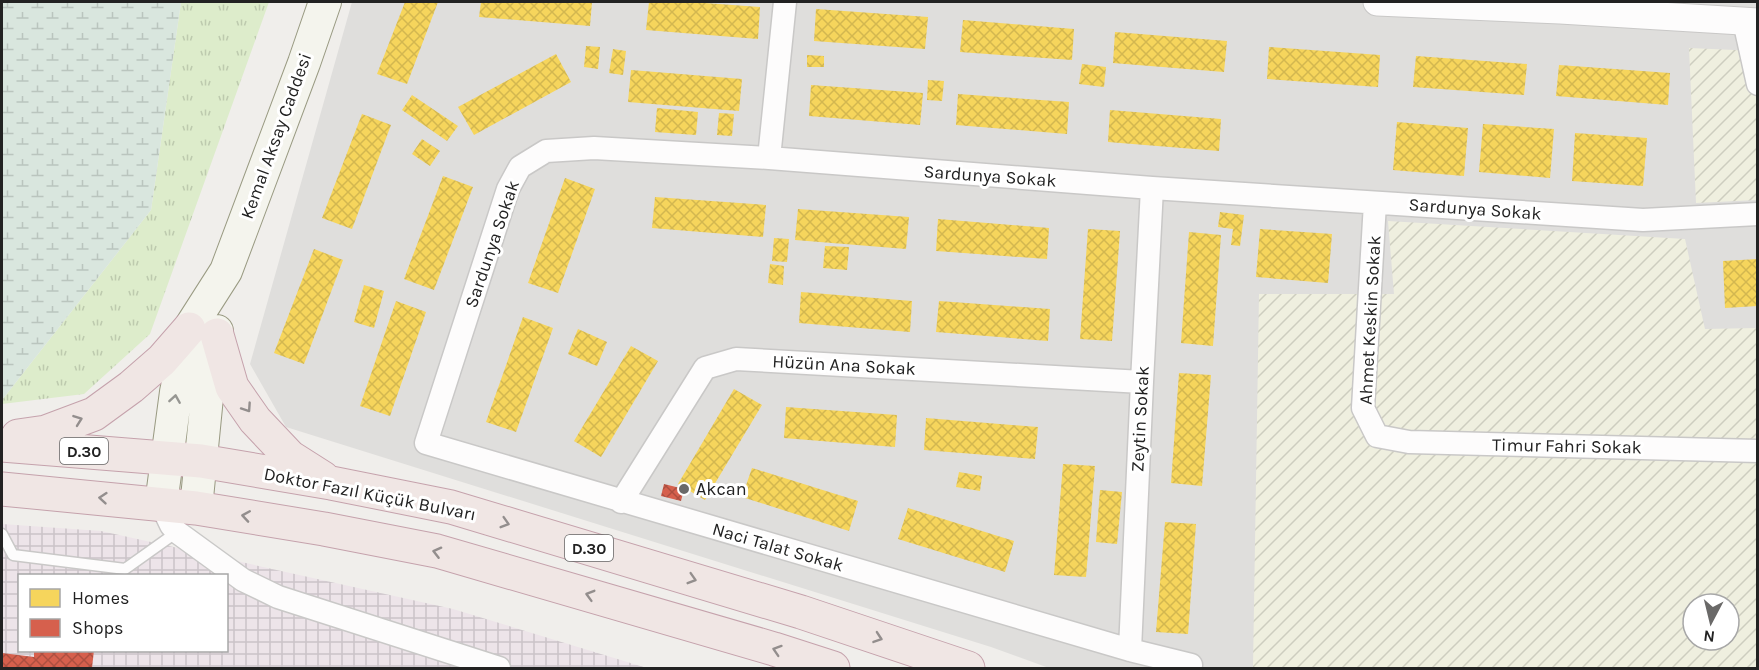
<svg xmlns="http://www.w3.org/2000/svg" width="1759" height="670" font-family="Karla,sans-serif">
<style>
.residential{fill:#dfdedc;fill-rule:evenodd}
.industrial{fill:url(#industrial-grid);fill-rule:evenodd}
.farmland{fill:url(#farmland-furrows);fill-rule:evenodd}
.grass{fill:url(#grass-tufts)}
.wetland{fill:url(#wetland-marsh)}
.homes{fill:url(#homes-cross-hatch)}
.shops{fill:url(#shops-cross-hatch)}
.lines{fill:none;stroke-linecap:round;stroke-linejoin:round}
.service-casing{stroke:#c9c8c7;stroke-width:13}
.minor-casing{stroke:#c9c8c7;stroke-width:25}
.tertiary-casing{stroke:#c9c8c7;stroke-width:29}
.secondary-casing{stroke:#999a82;stroke-width:34}
.trunk-casing{stroke:#c5a2ac;stroke-width:35}
.service{stroke:#fdfcfc;stroke-width:10}
.minor{stroke:#fdfcfc;stroke-width:22}
.tertiary{stroke:#fdfcfc;stroke-width:27}
.secondary{stroke:#f4f4ed;stroke-width:32}
.trunk{stroke:#f0e6e4;stroke-width:33}
.oneway{stroke:#969692}
.oneway2{stroke:#938e8d}
.poi-dot{fill:#6a6968;stroke:#fff;stroke-width:2}
.labels{text-anchor:middle;dominant-baseline:central;stroke-width:6;stroke-linejoin:round;paint-order:stroke}
.shield{fill:#fff;stroke:#646464;stroke-width:1.5}
.shield-label{font-size:16px;font-weight:bold;fill:#222}
.street-label{font-size:18px;fill:#222;stroke:#fff}
.poi-label{font-size:18px;fill:#222;stroke:#fff;text-anchor:start}
</style>
<defs>
<pattern id="industrial-grid" width="8" height="8" patternUnits="userSpaceOnUse" patternTransform="scale(1.5)"><rect width="8" height="8" fill="#ede4e9"/><path d="M0 4h8M4 0v8" fill="none" stroke="#cbc3c8"/></pattern>
<pattern id="farmland-furrows" width="10" height="10" patternUnits="userSpaceOnUse" patternTransform="scale(1.5)"><rect width="10" height="10" fill="#efefdf"/><path d="M-1 1l2-2M0 10L10 0M9 11l2-2" fill="none" stroke="#cdcdbf"/></pattern>
<pattern id="grass-tufts" width="24" height="20" patternUnits="userSpaceOnUse" patternTransform="scale(1.5)"><rect width="24" height="20" fill="#ddeccb"/><path d="M3 7l-1-3M5 7V3M7 7l1-3M15 17l-1-3M17 17v-4M19 17l1-3" fill="none" stroke="#bdcaae"/></pattern>
<pattern id="wetland-marsh" width="20" height="14" patternUnits="userSpaceOnUse" patternTransform="scale(1.5)"><rect width="20" height="14" fill="#d9e6de"/><path d="M1 5h8M5 5V1M11 12h8M15 12V8" fill="none" stroke="#bac5be"/></pattern>
<pattern id="homes-cross-hatch" width="8" height="8" patternUnits="userSpaceOnUse" patternTransform="scale(1.5)"><rect width="8" height="8" fill="#f6d55c"/><path d="M0 0l8 8M0 8l8-8" fill="none" stroke="#d3b750"/></pattern>
<pattern id="shops-cross-hatch" width="8" height="8" patternUnits="userSpaceOnUse" patternTransform="scale(1.5)"><rect width="8" height="8" fill="#d6604d"/><path d="M0 0l8 8M0 8l8-8" fill="none" stroke="#ad4f40"/></pattern>
</defs>
<rect width="100%" height="100%" fill="#f0eeeb"/>
<path class="residential" d="M352,2H1757V668H1049L991,647L286,427L250,364ZM1693,604H1729V640H1693Z"/>
<path class="industrial" d="M2,524L101,531L453,609L647,668H2ZM20,576H226V650H20Z"/>
<path class="farmland" d="M1689,48L1757,51V200L1696,203Z
M1388,221L1685,239L1705,329L1757,328V668H1253L1259,294H1394ZM1693,604H1729V640H1693Z"/>
<path class="grass" d="M181,2H269L150,334L84,394L2,404V400L151,210Z"/>
<path class="wetland" d="M2,2H181L151,210L2,400Z"/>
<path class="homes" d="M405,2H438L407,84L377,74Z
M481,2H592L590,26L479,17Z
M649,2H691L760,7L758,39L646,30Z
M816,9L928,17L925,49L814,41Z
M963,20L1074,29L1072,60L960,52Z
M1115,32L1227,41L1224,72L1113,63Z
M586,46L600,47L598,69L584,67Z
M1269,47L1380,55L1378,87L1267,79Z
M613,49L626,51L623,75L609,73Z
M556,54L571,82L474,135L458,107Z
M807,55L824,56V67H807Z
M1416,56L1527,64L1524,95L1413,87Z
M1082,64L1106,67L1104,87L1079,84Z
M1559,65L1670,73L1668,105L1556,96Z
M631,70L742,79L739,111L628,102Z
M928,80L944,81L942,101L927,100Z
M811,85L923,93L920,125L809,116Z
M958,94L1069,102L1067,134L956,125Z
M412,95L458,126L447,141L402,110Z
M657,108L698,112L696,135L655,132Z
M1110,110L1221,119L1219,151L1108,142Z
M719,113L734,114L732,136L717,135Z
M362,114L391,125L352,229L322,218Z
M1397,122L1468,128L1464,176L1393,170Z
M1483,124L1554,129L1550,178L1479,172Z
M1575,133L1647,138L1643,186L1572,181Z
M422,139L440,151L430,166L412,154Z
M443,176L473,187L434,290L404,279Z
M565,178L595,189L558,293L528,283Z
M655,197L766,205L763,237L652,228Z
M798,209L909,217L906,249L795,240Z
M1220,212L1244,215L1240,246L1231,245L1233,229L1218,227Z
M938,219L1049,228L1047,259L936,251Z
M1088,229L1120,231L1112,341L1080,339Z
M1260,229L1332,234L1328,283L1256,277Z
M1189,232L1221,235L1213,346L1181,343Z
M774,238L789,239L787,262L772,261Z
M825,246L849,247L847,270L823,268Z
M314,249L343,260L304,364L274,353Z
M1758,259V306L1725,308L1723,261Z
M770,264L784,266L783,285L768,283Z
M364,285L384,291L374,328L354,322Z
M801,292L912,301L910,332L799,323Z
M396,301L426,312L390,416L360,406Z
M939,301L1050,309L1048,341L936,332Z
M523,317L553,328L516,432L486,422Z
M578,329L607,342L597,366L568,354Z
M631,346L658,361L601,457L574,441Z
M1179,373L1211,375L1202,486L1171,483Z
M734,389L762,405L705,500L678,484Z
M786,407L897,415L895,447L784,438Z
M926,418L1038,427L1035,459L924,450Z
M1063,464L1095,466L1086,577L1054,575Z
M752,468L858,501L849,531L742,497Z
M959,472L982,476L980,491L956,487Z
M1100,490L1122,492L1117,544L1096,542Z
M908,508L1014,541L1005,572L898,539Z
M1165,522L1196,524L1188,634L1156,632Z"/>
<path class="shops" d="M664,484L684,489L681,501L661,496Z
M34,650H94L92,668H2V653L34,657Z"/>
<g class="lines">
<defs>
<path id="service" d="M2,534L13,555L125,569L177,532"/>
<path id="minor" d="M1744,21L1758,84
M769,158L785,2
M1375,203L1363,408L1377,436L1409,442L1758,451
M621,502L705,368L736,359L1142,382
M161,504L171,525L177,532L243,580L278,597L499,668
M1130,650L1142,382L1152,188
M1191,665L1130,650L426,443L508,189L520,167L546,151L594,148L769,158L1152,188L1643,220L1758,214"/>
<path id="tertiary" d="M1377,2L1560,10L1758,22"/>
<path id="secondary" d="M161,504L176,392L189,329L226,271L304,63L325,2
M196,508L207,397L217,331"/>
<path id="trunk" d="M217,335L232,387L255,420L290,457L323,478
M18,436L46,432L94,414L131,387L162,360L189,329
M2,445L201,461L331,483L451,507L801,612L968,668
M2,489L196,508L324,529L437,551L774,649L833,668"/>
</defs>
<use href="#service" class="service-casing"/>
<use href="#minor" class="minor-casing"/>
<use href="#tertiary" class="tertiary-casing"/>
<use href="#secondary" class="secondary-casing"/>
<use href="#trunk" class="trunk-casing"/>
<use href="#service" class="service"/>
<use href="#minor" class="minor"/>
<use href="#tertiary" class="tertiary"/>
<use href="#secondary" class="secondary"/>
<use href="#trunk" class="trunk"/>
</g>
<defs><path id="oneway-chevron" d="M-2-3.5L2.5 0L-2 3.5" fill="none" stroke-width="1.6" stroke-linecap="round" stroke-linejoin="round" transform="scale(1.5)"/></defs>
<use class="oneway" href="#oneway-chevron" transform="translate(175 399) rotate(-81)"/>
<g class="oneway2">
<use href="#oneway-chevron" transform="translate(247 408) rotate(56)"/>
<use href="#oneway-chevron" transform="translate(78 420) rotate(-20)"/>
<use href="#oneway-chevron" transform="translate(103 498) rotate(-175)"/>
<use href="#oneway-chevron" transform="translate(246 516) rotate(-171)"/>
<use href="#oneway-chevron" transform="translate(505 523) rotate(17)"/>
<use href="#oneway-chevron" transform="translate(437 552) rotate(-166)"/>
<use href="#oneway-chevron" transform="translate(692 579) rotate(17)"/>
<use href="#oneway-chevron" transform="translate(590 595) rotate(-164)"/>
<use href="#oneway-chevron" transform="translate(878 638) rotate(19)"/>
<use href="#oneway-chevron" transform="translate(777 650) rotate(-162)"/>
</g>
<circle class="poi-dot" cx="684" cy="489" r="6"/>
<g class="labels">
<g class="shield">
<rect x="60" y="438" width="48" height="26" rx="4.5"/>
<rect x="565" y="535" width="48" height="26" rx="4.5"/>
</g>
<g class="shield-label">
<text x="84" y="451">D.30</text>
<text x="589" y="548">D.30</text>
</g>
<g class="street-label">
<text transform="translate(276 136) rotate(-70)">Kemal Aksay Caddesi</text>
<text transform="translate(990 176) rotate(4)">Sardunya Sokak</text>
<text transform="translate(1475 209) rotate(4)">Sardunya Sokak</text>
<text transform="translate(492 244) rotate(-71)">Sardunya Sokak</text>
<text transform="translate(1370 320) rotate(-87)">Ahmet Keskin Sokak</text>
<text transform="translate(844 365) rotate(3)">Hüzün Ana Sokak</text>
<text transform="translate(1140 419) rotate(-87)">Zeytin Sokak</text>
<text transform="translate(1567 446) rotate(1)">Timur Fahri Sokak</text>
<text transform="translate(370 494) rotate(11)">Doktor Fazıl Küçük Bulvarı</text>
<text transform="translate(778 547) rotate(16)">Naci Talat Sokak</text>
</g>
<g class="poi-label">
<text x="696" y="489">Akcan</text>
</g>
</g>
<rect width="1759" height="670" fill="none" stroke="#222222" stroke-width="6"/>
<rect x="18" y="574" width="210" height="78" fill="#ffffff" stroke="#a7a7a7" stroke-width="1.5"/>
<rect x="30" y="589" width="30" height="18" fill="#f6d55c" stroke="#a7a7a7" stroke-width="1.5"/>
<text x="72" y="604" font-size="18" fill="#222222">Homes</text>
<rect x="30" y="619" width="30" height="18" fill="#d6604d" stroke="#a7a7a7" stroke-width="1.5"/>
<text x="72" y="634" font-size="18" fill="#222222">Shops</text>
<g transform="translate(1711 622) rotate(187)"><circle r="28" fill="#ffffff" stroke="#a7a7a7" stroke-width="1.5"/>
<path d="M0-4.5L10 22L0 15L-10 22Z" fill="#6a6968"/>
<text y="-9" font-size="16" font-weight="bold" text-anchor="middle" fill="#222222">N</text>
</g>
</svg>
